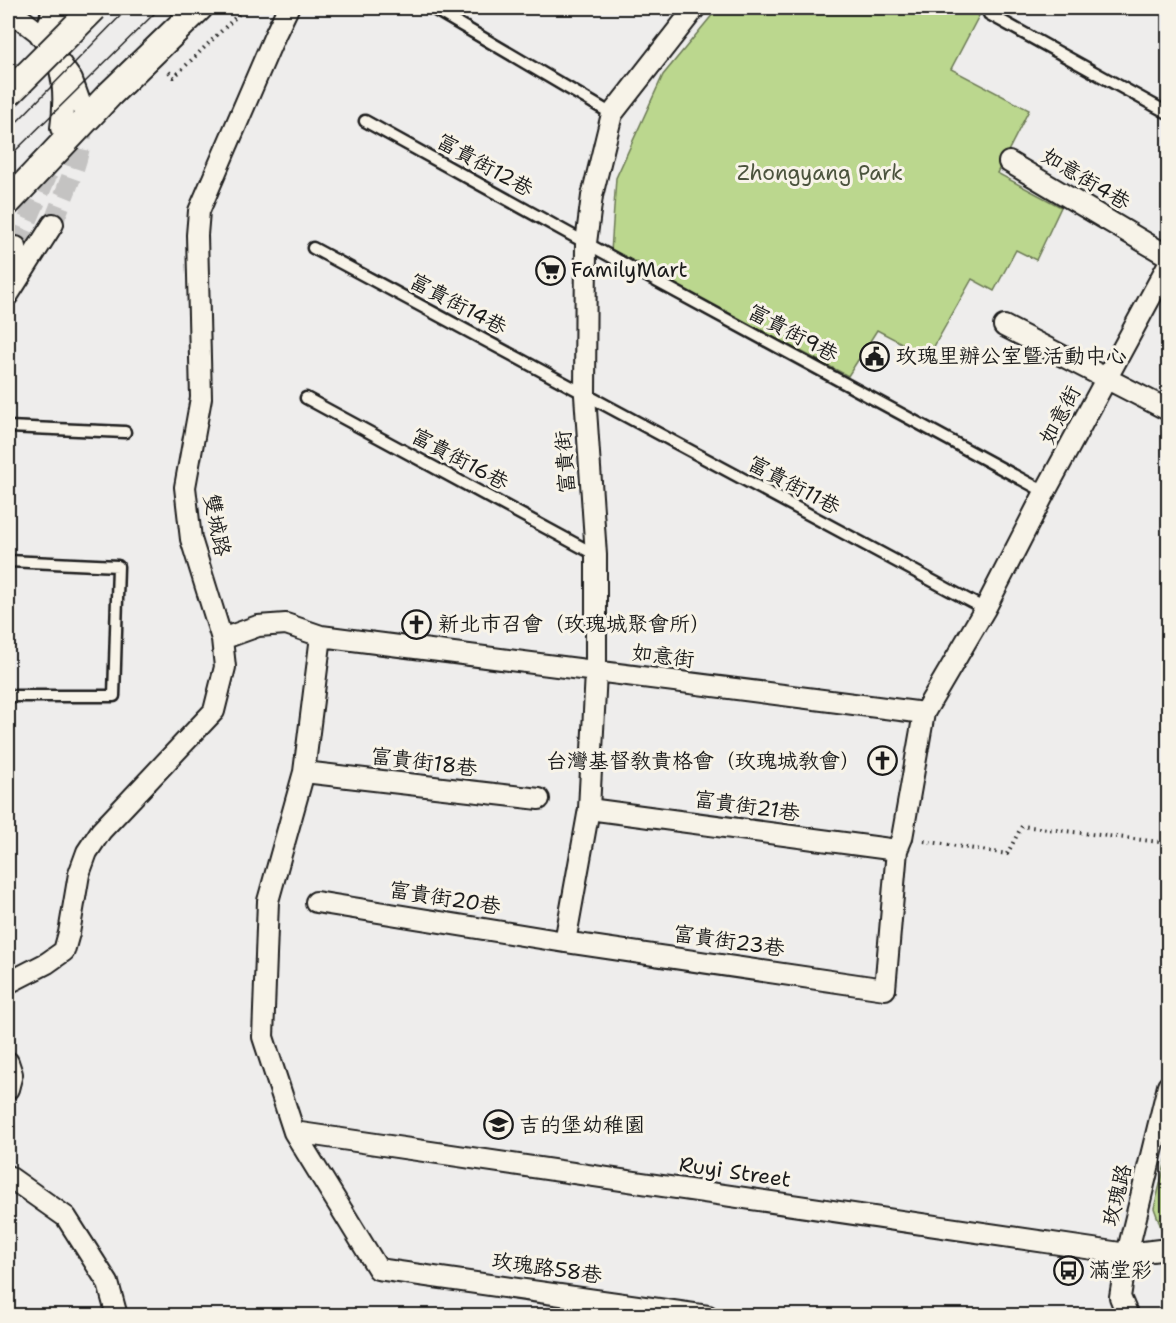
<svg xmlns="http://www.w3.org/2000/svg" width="1176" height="1323" font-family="'Shantell Sans','LXGW WenKai TC',sans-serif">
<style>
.green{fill:#bbd78e;stroke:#6c7a55;stroke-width:1.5}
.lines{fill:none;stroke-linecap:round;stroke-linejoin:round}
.minor-tunnel{stroke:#c4c3c2;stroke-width:20;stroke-dasharray:20 10;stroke-linecap:butt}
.service-casing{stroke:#1c1c1c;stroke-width:15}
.minor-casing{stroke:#1c1c1c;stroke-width:24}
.tertiary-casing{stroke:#1c1c1c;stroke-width:30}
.path{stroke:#1c1c1c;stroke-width:4;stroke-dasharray:1.5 4.5;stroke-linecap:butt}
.service{stroke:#f7f3e8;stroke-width:10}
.minor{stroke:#f7f3e8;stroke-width:20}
.tertiary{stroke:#f7f3e8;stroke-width:26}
.tram{stroke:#1c1c1c;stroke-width:1.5}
.tertiary-bridge-casing{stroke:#1c1c1c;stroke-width:30;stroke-linecap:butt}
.tertiary-bridge{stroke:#f7f3e8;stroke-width:26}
.labels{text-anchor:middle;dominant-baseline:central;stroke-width:6;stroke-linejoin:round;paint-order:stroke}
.street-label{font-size:21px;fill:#1c1c1c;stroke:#f7f3e8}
.park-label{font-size:21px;fill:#4c543e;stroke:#f7f3e8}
.poi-label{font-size:21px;fill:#1c1c1c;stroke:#f7f3e8;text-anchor:start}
</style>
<rect width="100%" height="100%" fill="#eeedec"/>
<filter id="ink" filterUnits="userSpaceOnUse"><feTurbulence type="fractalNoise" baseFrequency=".0167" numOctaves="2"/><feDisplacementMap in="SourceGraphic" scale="12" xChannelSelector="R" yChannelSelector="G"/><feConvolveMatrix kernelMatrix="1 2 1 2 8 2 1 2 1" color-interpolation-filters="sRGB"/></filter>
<g filter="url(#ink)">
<path class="green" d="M718,8H983L951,69L1029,110L997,173L1061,207L1036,260L1016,250L994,291L972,279L928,357L877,330L848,376L611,252L616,178L663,75Z
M1168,1153V1232L1163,1233L1154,1208Z"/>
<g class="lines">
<path class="minor-tunnel" d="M53,224C65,190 84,155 83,118
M16,247L51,166L54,157"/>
<defs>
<path id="service" d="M432,8L612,114
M989,14L1168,113
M40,30L46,17L47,8
M365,121L586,243L1045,492
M313,248L985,609
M306,398L596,555
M8,427L125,432
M8,561L118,566L114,696H8"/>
<path id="minor" d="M8,9L38,32L72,80L82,108
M38,32L53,24L72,8
M60,70C65,90 64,108 61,128
M1009,162L1168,256
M8,270L16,247
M8,295L53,224
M1004,326L1168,410
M321,636L304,772L268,901L263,1037L294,1132L378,1269L708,1316
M222,639L258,626L286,624L321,636L924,713
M304,772L539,799
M589,809L897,850
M316,902L565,942L885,989L897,850L902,838L924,713L985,609L1045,492L1168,265
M565,942L589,809L596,672V555L585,395L586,243L592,196L612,114L695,8
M8,983L47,963L64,951L69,933L79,874L87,852L101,831L214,711L225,667L222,639L191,539L185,487L201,398L197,235L199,211L275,35L288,8
M8,1062L12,1074L8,1089
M294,1132L1127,1254L1168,1249
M8,1176L66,1217L108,1283L117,1316
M1128,1316L1120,1297L1127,1254L1168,1086"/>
<path id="tertiary" d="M8,202L109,95L199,8"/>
</defs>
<use href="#service" class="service-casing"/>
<use href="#minor" class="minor-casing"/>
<use href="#tertiary" class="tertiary-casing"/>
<path class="path" d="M169,72L174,77L245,8
M924,841L1007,854L1022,826L1168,843"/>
<use href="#service" class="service"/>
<use href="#minor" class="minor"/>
<use href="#tertiary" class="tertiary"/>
<path class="tram" d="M8,131L128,8
M8,158L160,8"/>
<defs>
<path id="tertiary-bridge" d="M8,94L94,8"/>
</defs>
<use href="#tertiary-bridge" class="tertiary-bridge-casing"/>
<use href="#tertiary-bridge" class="tertiary-bridge"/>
</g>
</g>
<defs>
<symbol id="supermarket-ring" viewBox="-11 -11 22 22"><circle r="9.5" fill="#f7f3e8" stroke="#1c1c1c" stroke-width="1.5"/><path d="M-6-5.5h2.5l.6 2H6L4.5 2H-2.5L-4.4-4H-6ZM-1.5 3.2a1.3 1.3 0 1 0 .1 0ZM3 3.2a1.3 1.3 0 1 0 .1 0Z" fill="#1c1c1c"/></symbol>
<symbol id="civic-ring" viewBox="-11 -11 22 22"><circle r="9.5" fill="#f7f3e8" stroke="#1c1c1c" stroke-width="1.5"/><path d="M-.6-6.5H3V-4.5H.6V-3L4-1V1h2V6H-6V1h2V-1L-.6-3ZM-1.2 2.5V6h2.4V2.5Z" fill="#1c1c1c"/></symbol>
<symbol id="church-ring" viewBox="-11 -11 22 22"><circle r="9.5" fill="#f7f3e8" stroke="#1c1c1c" stroke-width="1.5"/><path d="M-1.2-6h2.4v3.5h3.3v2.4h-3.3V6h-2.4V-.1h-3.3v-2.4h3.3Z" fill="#1c1c1c"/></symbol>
<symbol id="school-ring" viewBox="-11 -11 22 22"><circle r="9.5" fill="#f7f3e8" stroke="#1c1c1c" stroke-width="1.5"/><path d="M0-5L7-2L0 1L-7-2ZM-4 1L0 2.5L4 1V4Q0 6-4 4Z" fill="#1c1c1c"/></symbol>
<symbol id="bus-ring" viewBox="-11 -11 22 22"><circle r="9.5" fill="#f7f3e8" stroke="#1c1c1c" stroke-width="1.5"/><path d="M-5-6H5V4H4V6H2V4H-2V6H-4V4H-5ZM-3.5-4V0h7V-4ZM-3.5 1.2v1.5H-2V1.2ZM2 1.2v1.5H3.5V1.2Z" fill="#1c1c1c"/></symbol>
</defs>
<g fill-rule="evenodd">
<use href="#supermarket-ring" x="534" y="254" width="33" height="33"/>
<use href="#civic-ring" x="858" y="340" width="33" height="33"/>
<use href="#church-ring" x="400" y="608" width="33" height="33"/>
<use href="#church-ring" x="866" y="744" width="33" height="33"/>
<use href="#school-ring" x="482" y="1108" width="33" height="33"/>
<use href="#bus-ring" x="1052" y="1254" width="33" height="33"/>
</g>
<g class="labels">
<g class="street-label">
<text transform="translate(485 165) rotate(29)">富貴街12巷</text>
<text transform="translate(1086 179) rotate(31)">如意街4巷</text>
<text transform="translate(458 304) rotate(28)">富貴街14巷</text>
<text transform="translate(793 333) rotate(28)">富貴街9巷</text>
<text transform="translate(1060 415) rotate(-62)">如意街</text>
<text transform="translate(460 459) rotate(28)">富貴街16巷</text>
<text transform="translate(565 462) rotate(-94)">富貴街</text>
<text transform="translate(794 485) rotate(28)">富貴街11巷</text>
<text transform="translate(217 525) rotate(79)">雙城路</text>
<text transform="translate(663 656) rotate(7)">如意街</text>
<text transform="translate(424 762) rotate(7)">富貴街18巷</text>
<text transform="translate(747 806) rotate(8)">富貴街21巷</text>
<text transform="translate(445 898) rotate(9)">富貴街20巷</text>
<text transform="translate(729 941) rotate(8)">富貴街23巷</text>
<text transform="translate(735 1172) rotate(8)">Ruyi Street</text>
<text transform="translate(1117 1195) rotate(-76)">玫瑰路</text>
<text transform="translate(547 1268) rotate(8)">玫瑰路58巷</text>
</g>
<g class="park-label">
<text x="820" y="173">Zhongyang Park</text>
</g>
<g class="poi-label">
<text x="571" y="270">FamilyMart</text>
<text x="896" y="356">玫瑰里辦公室暨活動中心</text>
<text x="438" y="624">新北市召會（玫瑰城聚會所）</text>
<text x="861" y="761" text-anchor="end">台灣基督教貴格會（玫瑰城教會）</text>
<text x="519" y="1125">吉的堡幼稚園</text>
<text x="1089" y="1270">滿堂彩</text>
</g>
</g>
<rect width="1176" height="1323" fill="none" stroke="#f7f3e8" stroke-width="30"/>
<rect x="15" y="15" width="1146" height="1293" fill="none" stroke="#1c1c1c" stroke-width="2" filter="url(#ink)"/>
</svg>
